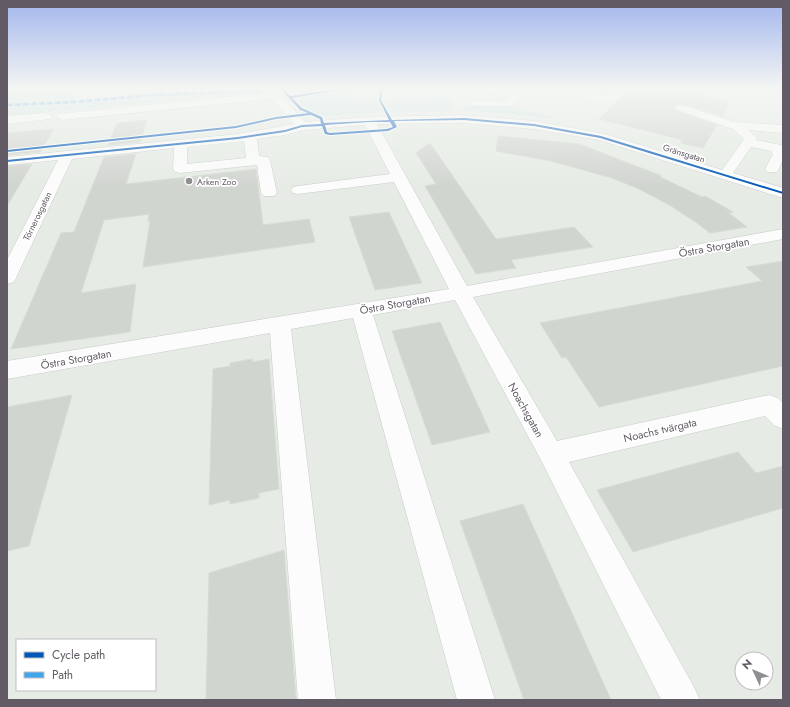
<svg xmlns="http://www.w3.org/2000/svg" width="790" height="707" font-family="Jost,sans-serif">
<style>
.green{fill:#cfe6e7}
.building{fill:#d1d5d0;stroke:#d6dcd4}
.lines{fill:none;stroke-linecap:round;stroke-linejoin:round}
.minor-casing{stroke:#c8c9c9;stroke-width:1}
.minor{fill:#fbfcfb;fill-rule:evenodd}
.quiet{stroke:#41a5ee;stroke-width:2.5;stroke-dasharray:5.5 2.5;stroke-linecap:butt}
.cycleway-casing{stroke:#fff;stroke-width:2}
.cycleway{fill:#0057b8;fill-rule:evenodd}
.poi-dot{fill:#908e92;stroke:#fff;stroke-width:1.5}
.labels{text-anchor:middle;dominant-baseline:central;stroke-width:3.5;stroke-linejoin:round;paint-order:stroke}
.far-street-label{font-size:9px;fill:#625b65;stroke:#fff}
.far-poi-label{font-size:9px;fill:#625b65;stroke:#fff;text-anchor:start}
.street-label{font-size:11px;fill:#625b65;stroke:#fff}
</style>
<rect width="100%" height="100%" fill="#e6ece5"/>
<path class="green" d="M7,88H73L75,101L186,88H251L256,94L7,115Z
M332,92L380,103L384,112L322,116L312,113L298,101L303,97Z
M449,97L451,103H454L450,111L393,112L387,105L388,100Z
M478,106H508L552,117L546,118L477,111H460L465,107Z"/>
<path class="building" d="M632,88H646L666,92L670,88H706L700,96L729,102L723,116L685,105L677,104L674,107L677,111L717,125L703,148L681,143L683,140L599,119Z
M147,120L140,142L108,145L117,123Z
M54,129L40,152L7,155V133Z
M498,136L579,144L662,176L660,177L702,197L705,196L733,212L729,213L747,227L710,233L697,223L671,206L639,189L612,178L551,161L496,151Z
M430,143L496,239L574,227L593,247L511,260L516,268L476,274L425,186L436,184L416,153Z
M136,154L126,184L256,169L263,225L309,219L315,242L143,267L150,221H148L149,214L104,220L81,293L136,284L130,332L11,349L61,233L74,232L104,157Z
M32,164L7,206V166Z
M389,212L422,283L375,290L349,217Z
M783,261V366L599,407L566,357L562,358L540,323L762,281L746,267Z
M440,322L490,432L432,445L392,331Z
M252,359L253,362L269,359L279,489L259,493V498L230,504V500L209,505L213,369L230,366V363Z
M72,395L29,546L7,551V407Z
M738,452L756,473L783,466V508L633,552L597,490Z
M523,504L611,700H524L460,521Z
M284,550L296,700H206L209,573Z"/>
<g class="lines">
<defs>
<path id="minor" d="M263,88H274L305,122L369,117L464,115L534,121L605,134L722,170L744,139L733,129L677,110L675,108L677,106H685L735,122L783,125V133L749,130L757,138L756,140L781,145C786,154 782,164 777,172H767L765,169L773,154L771,151L751,147L733,173L783,188V198L599,140L534,129L464,123L377,124L467,286L783,229V239L473,297L557,441L769,395L778,398L783,403V429L774,425L765,416L569,462L694,687L700,700H661L542,462L455,300L373,315L495,700H457L353,318L291,329L336,700H298L270,333L7,379V361L449,289L394,182L298,194L293,193L291,190L293,187L298,186L390,174L365,125L303,130L285,135L257,139L259,156L268,157L270,160L277,193L274,196H264L261,193L257,165L180,173L175,172L173,169L174,148L72,159L16,278L14,282L7,284V260L58,160L7,165V157L238,134L294,124L272,99L62,120L56,116L58,114L267,93ZM244,141L246,158L187,164V147Z
M456,88H499L500,90L495,93L396,97L391,94L396,91Z
M519,88H531L511,106H474L468,103L474,100L504,101Z
M543,88H565L600,96L611,95L618,88H630L618,100L600,102L548,91Z
M46,113L50,115L52,117L50,119L7,124V116Z"/>
</defs>
<use href="#minor" class="minor-casing"/>
<use href="#minor" class="minor"/>
<path class="quiet" d="M7,105L73,102L152,95L260,91"/>
<defs>
<path id="cycleway" d="M283,88L290,96L343,88H353L292,98L302,108L322,117L324,123L389,120L379,100L381,88H383L381,100L392,120L464,118L534,124L601,136L783,192V194L600,138L534,126L464,120L394,121L397,127L388,131L330,135L325,134L322,126L302,127L285,132L238,139L7,162V160L238,137L285,130L302,125L321,124L320,119L311,115L276,119L236,128L7,152V150L236,126L276,117L308,113L300,110L280,88ZM369,122H390L393,127L387,129L330,133L327,132L325,125Z"/>
</defs>
<use href="#cycleway" class="cycleway-casing"/>
<use href="#cycleway" class="cycleway"/>
</g>
<linearGradient id="sky" x2="0" y2="1"><stop stop-color="#a3b6ee"/><stop offset="0.47" stop-color="#f4f6f3"/><stop offset="1" stop-color="#f4f6f3" stop-opacity="0"/></linearGradient>
<rect width="790" height="187" fill="url(#sky)"/>
<circle class="poi-dot" cx="189" cy="181" r="4"/>
<g class="labels">
<g class="far-street-label">
<text transform="translate(684 153) rotate(17)">Gränsgatan</text>
<text transform="translate(37 216) rotate(-64)">Törnerosgatan</text>
</g>
<g class="far-poi-label">
<text x="197" y="181">Arken Zoo</text>
</g>
<g class="street-label">
<text transform="translate(714 247) rotate(-10)">Östra Storgatan</text>
<text transform="translate(395 304) rotate(-10)">Östra Storgatan</text>
<text transform="translate(76 359) rotate(-10)">Östra Storgatan</text>
<text transform="translate(526 410) rotate(61)">Noachsgatan</text>
<text transform="translate(660 430) rotate(-13)">Noachs tvärgata</text>
</g>
</g>
<rect width="790" height="707" fill="none" stroke="#625b65" stroke-width="16"/>
<rect x="16" y="639" width="140" height="52" fill="#ffffff" stroke="#c0bdc1"/>
<rect x="24" y="652" width="20" height="6" fill="#0057b8" stroke="#c0bdc1"/>
<text x="52" y="659" font-size="12" fill="#625b65">Cycle path</text>
<rect x="24" y="672" width="20" height="6" fill="#41a5ee" stroke="#c0bdc1"/>
<text x="52" y="679" font-size="12" fill="#625b65">Path</text>
<g transform="translate(754 671) rotate(314)"><circle r="19" fill="#ffffff" stroke="#c0bdc1"/>
<path d="M0-3L7 15L0 10L-7 15Z" fill="#908e92"/>
<text y="-6" font-size="11" font-weight="bold" text-anchor="middle" fill="#625b65">N</text>
</g>
</svg>
